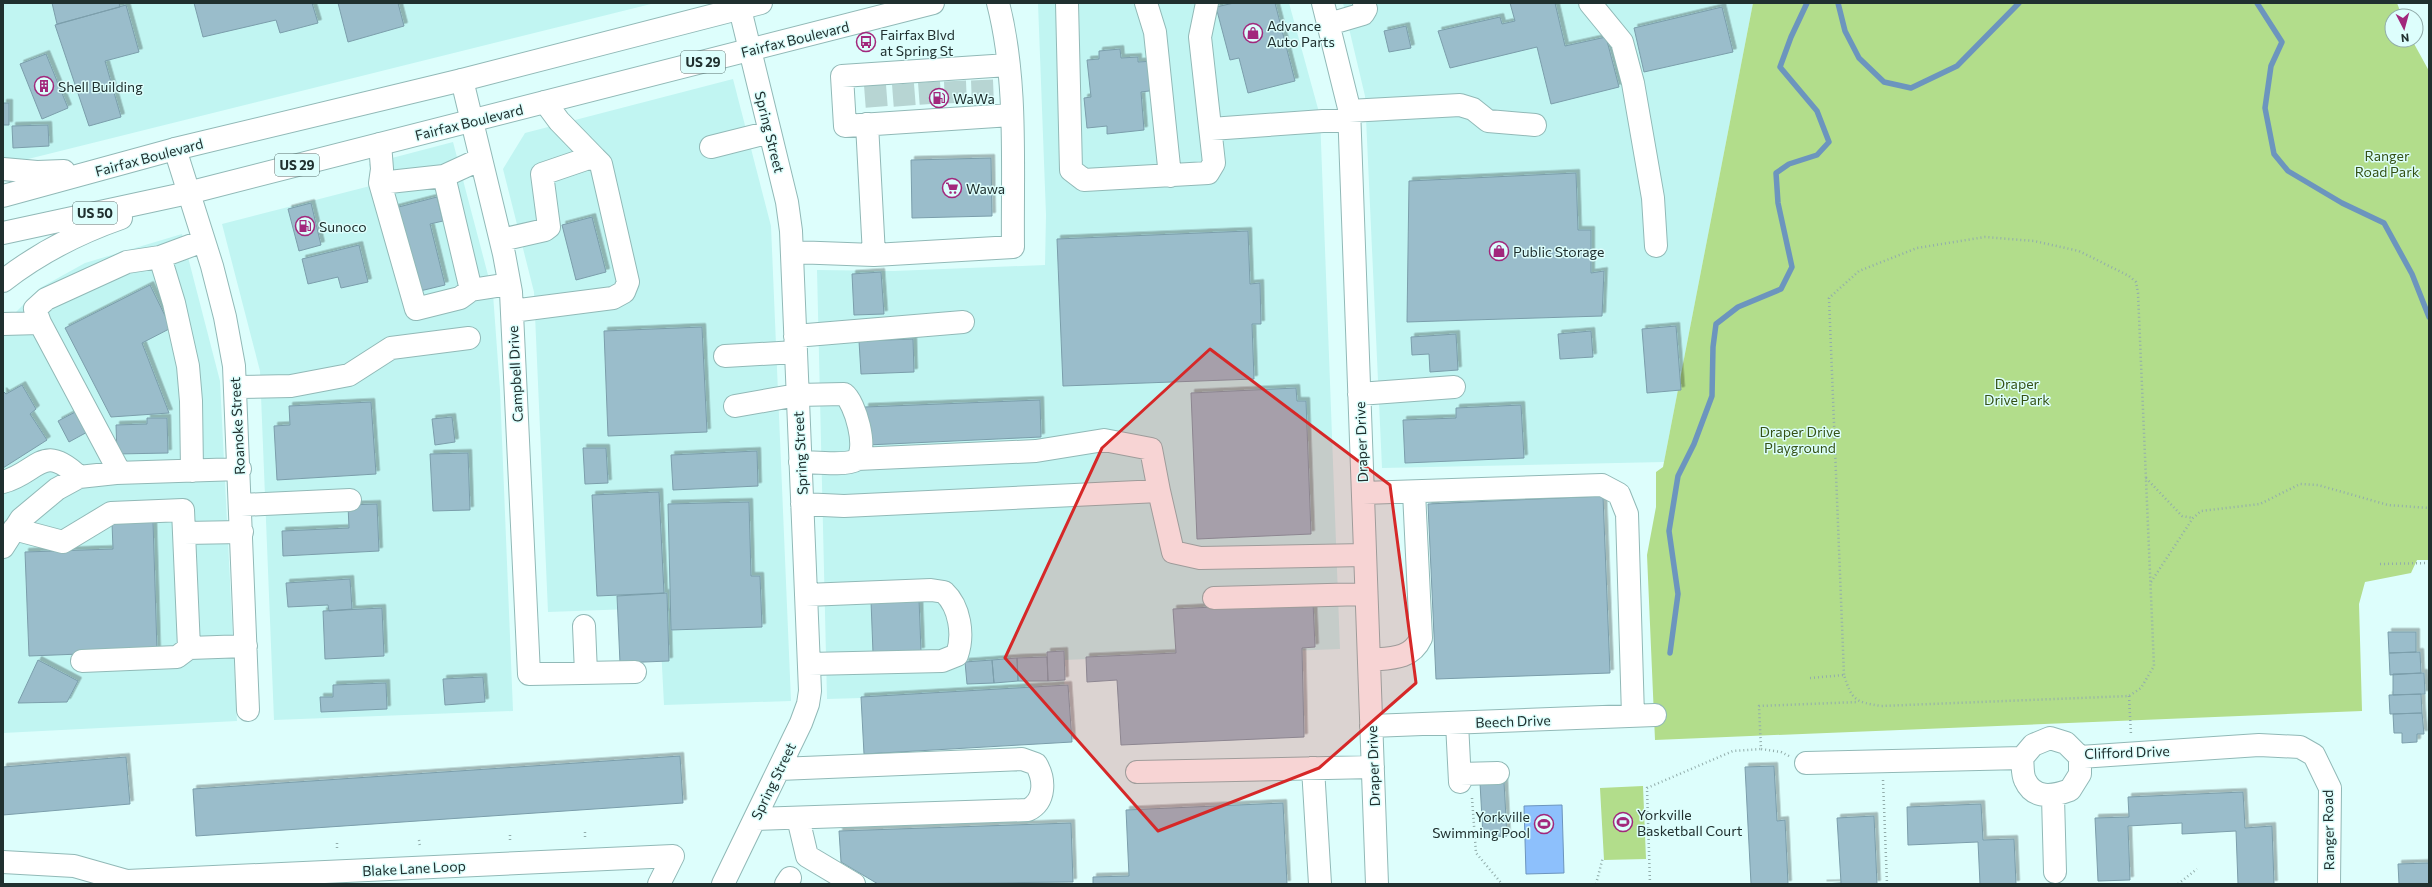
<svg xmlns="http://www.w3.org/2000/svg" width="2432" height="887" font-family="Commissioner,sans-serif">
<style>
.built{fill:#c1f5f2}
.green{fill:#b2dd8b}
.water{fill:#8dc0fc;stroke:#6c95be}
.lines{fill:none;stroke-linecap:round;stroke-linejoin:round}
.stream{stroke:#6c95be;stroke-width:5.5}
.building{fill:#9abdcb;stroke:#7b9eab;filter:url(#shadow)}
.minor-tunnel{stroke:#b7d5d3;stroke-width:22;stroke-dasharray:22 11;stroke-linecap:butt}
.minor-casing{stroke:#91b9b7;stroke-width:24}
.major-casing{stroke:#91b9b7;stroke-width:24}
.path{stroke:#92adab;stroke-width:2.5;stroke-dasharray:1 3;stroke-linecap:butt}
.minor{stroke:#fff;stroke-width:22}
.major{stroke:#fff;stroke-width:22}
.marked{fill:#d62828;fill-opacity:0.2;stroke:#d62828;stroke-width:3;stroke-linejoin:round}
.labels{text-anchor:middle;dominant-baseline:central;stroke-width:3;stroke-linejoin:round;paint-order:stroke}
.shield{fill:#ddfefc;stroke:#596e6c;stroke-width:1}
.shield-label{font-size:13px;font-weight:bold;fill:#20302f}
.poi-label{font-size:14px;fill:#20302f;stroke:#ddfefc;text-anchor:start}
.street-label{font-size:14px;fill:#20302f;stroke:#ddfefc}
.park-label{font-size:14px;fill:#345114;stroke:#ddfefc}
</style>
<defs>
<filter id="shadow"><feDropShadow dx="3.5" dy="-3.5" stdDeviation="0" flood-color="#0004"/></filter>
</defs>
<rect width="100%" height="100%" fill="#ddfefc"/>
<path class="built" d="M3,3H655L12,163L3,159Z
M1038,3H1289L1320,116L1340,649L1063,660L1065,692L827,699L817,270L894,271L1045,265L1046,215Z
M1343,3H1753L1664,462L1382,468L1365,96Z
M733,79L771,226L791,701L664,705L659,608L548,612L534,292L503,169L525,133Z
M453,142L493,294L500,390L513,711L274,720L260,371L222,224L374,185L369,164Z
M182,234L220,381L237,721L3,733V325L40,288L85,263Z"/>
<path class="green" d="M1753,3H2397L2402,16H2392V40H2412L2429,71V560H2417L2411,573L2365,582L2359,604L2362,711L1655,740L1647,555L1656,507V472L1663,467Z
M1643,786L1646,859L1604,860L1600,788Z"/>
<path class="water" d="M1562,805L1564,873L1526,874L1524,806Z"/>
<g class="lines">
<path class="stream" d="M1838,3L1845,31L1859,58L1884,82L1911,88L1957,66L2019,3
M2257,3L2282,42L2271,66L2265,108L2274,154L2288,171L2342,203L2384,223L2412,274L2429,317
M1670,653L1678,594L1669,531L1678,476L1694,444L1712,396L1713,347L1716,324L1738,307L1781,289L1792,267L1778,203L1776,173L1789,164L1817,155L1829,142L1817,111L1780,67L1791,37L1807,3"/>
</g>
<path class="building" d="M52,3H119L120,7L57,24Z
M194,3H312L318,23L280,33L276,20L203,37Z
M338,3H398L404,26L348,42Z
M1234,3H1275L1295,81L1248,93L1239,58L1230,60L1216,7Z
M1510,3H1555L1565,46L1606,37L1619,87L1551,104L1537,47L1450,68L1438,31L1500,17L1502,24L1515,21Z
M126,5L139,52L105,61L121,117L89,126L55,25Z
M1722,7L1733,52L1644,72L1634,28Z
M1406,26L1411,48L1389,52L1384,31Z
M1120,49L1121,58L1138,57V62L1154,61L1157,90L1141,92L1144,130L1107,134V126L1087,128L1084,98L1091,97L1087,60L1099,59V51Z
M46,54L68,108L42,119L20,64Z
M3,103H9V125H3Z
M48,125L49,146L13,148L12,126Z
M991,158L992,216L912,218L911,160Z
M1576,173L1578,230H1591V273L1604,271L1602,316L1407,322L1409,181Z
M437,197L443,221L430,224L445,285L420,291L391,209Z
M311,203L321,245L299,251L288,209Z
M592,217L606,272L576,280L562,225Z
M1248,231L1250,284L1260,283L1261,324H1252L1254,379L1063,386L1057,239Z
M359,245L368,282L341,288L338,277L308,284L302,259Z
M881,272L884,314L854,315L852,274Z
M150,285L171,328L142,343L169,413L111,417L65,328Z
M1676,326L1681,390L1647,393L1642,329Z
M702,327L707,432L608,436L604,331Z
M1591,331L1593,357L1560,359L1558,334Z
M1456,334L1458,370L1430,372L1429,354L1412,355L1411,337Z
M913,339L914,372L861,374L859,341Z
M22,385L36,409L30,414L47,440L3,468V391L6,394Z
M1296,388L1297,401H1306L1311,534L1197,539L1191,393Z
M1040,400L1041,437L867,445L865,407Z
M371,402L376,474L277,480L274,426L290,425L289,406Z
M1521,405L1524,458L1405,463L1403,420L1456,418V408Z
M81,409L91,430L69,442L58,421Z
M452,417L455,442L435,445L432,419Z
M147,418H167L168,453L117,454L116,425L147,424Z
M583,448H606L608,483L585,484Z
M757,451L758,486L673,490L671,455Z
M468,453L470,510L433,511L430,454Z
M659,492L664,593L597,596L592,495Z
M1603,496L1610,673L1436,679L1428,504Z
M749,502L751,576H760L762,627L671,630L668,504Z
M377,504L379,551L283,556L282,531L349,528L348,505Z
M153,521L157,651L29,656L25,552L113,549L112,523Z
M350,579L352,609L329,611L328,605L288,607L286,583Z
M667,593L669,661L620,663L617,596Z
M919,599L921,651L873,653L871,601Z
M1313,602L1315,647L1302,648L1304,737L1121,745L1117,680L1087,682L1086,657L1176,653L1173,609Z
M382,608L384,656L325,659L323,611Z
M2388,632H2416V652L2389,653Z
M1064,651L1065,680L1048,681L1047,652Z
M2420,652L2421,673L2390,675L2389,653Z
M1047,657L1048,681H1018L1017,658Z
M1017,658L1018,681L994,683L992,660Z
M38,660L78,681L67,702L18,703Z
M992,660L994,683L967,684L965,662Z
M2424,673L2425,694L2393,695V674Z
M483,677L485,702L445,705L443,679Z
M386,683L387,709L321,712L320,697H333V685Z
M1068,685L1072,742L864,754L861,697Z
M2421,694L2422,713L2390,714L2389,695Z
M2422,713L2424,734H2417V742L2402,743V733H2394L2393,714Z
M680,756L683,803L196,836L193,789Z
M126,757L130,804L3,815V767Z
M1774,766L1777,821L1785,820L1788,884H1751L1745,767Z
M1504,782L1507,836L1483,837L1480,783Z
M2243,792L2245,828L2272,826L2274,884H2238L2236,831L2182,834V823L2128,826L2130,880L2098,881L2095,818L2129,817L2128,797Z
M1283,803L1287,884H1093V877L1129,876L1126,810Z
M1981,804L1983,840L2014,839L2016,884H1980L1978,842L1908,845L1907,807Z
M1874,816L1877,884H1823L1841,883L1837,818Z
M1071,823L1073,882L878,884L841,862L839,831Z
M2429,863V884H2399L2398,864Z"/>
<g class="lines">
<path class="minor-tunnel" d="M982,80L983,106
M955,81L956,108
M929,82L931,109
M903,84L905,110
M875,85L877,111"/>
<defs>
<path id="minor" d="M1067,3L1071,170L1084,180L1208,173L1214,163L1200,37L1207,3
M1146,3L1155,32L1170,176
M1323,3L1349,108L1377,884
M1590,3L1622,42L1633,83L1653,198L1656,246
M1329,24L1363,14L1366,9L1364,3
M1008,65L842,76L845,126L1011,115
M462,80L504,254L511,292L529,674L635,672
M545,102L559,121L595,158
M1349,111L1460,105L1473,109L1488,121L1535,125
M867,124L874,255
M1211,129L1323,121H1349
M380,144L382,169L380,183L416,309L460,298L471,290L509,284
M711,147L770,132
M175,149L212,266L225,317L234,366L248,710
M444,176L471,290
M380,183L444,176L481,159
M501,240L545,230L549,227L542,174L586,159L595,158L601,164L628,282L624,292L613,298L512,311
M793,252L874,255L1013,247C1012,167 1018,81 998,3
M160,257L174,303L188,366L191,401L192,471
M3,324L40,323
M795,336L963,322
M725,356L796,352
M236,387L291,386L349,375L391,348L469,338
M1359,394L1454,387
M735,406L797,395L844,394C855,402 869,450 856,460C846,466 813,462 800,462
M857,459L1036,451L1104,440L1151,449L1159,491
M120,473L40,323L35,309L46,299L127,262L160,257L203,241
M3,482C38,473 42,441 79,477
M1363,493L1602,485L1619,494L1627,514L1633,716
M802,504L844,506L1159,491L1173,552L1200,558L1365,555
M241,505L350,500
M14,529L63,542L111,513L183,510L189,648
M184,533L242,532
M3,547L21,519L57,489L79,477L116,473L240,469
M806,595L931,590L944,592C960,607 964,635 957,655L942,661L809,664
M1214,598L1366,594
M584,626L586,673
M1369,660C1390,658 1411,660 1421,638L1414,492
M82,661L177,657L189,648L246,646
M1457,723L1460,782
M1371,726L1655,715
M2022,758C2023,764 2022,774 2025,780C2034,800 2054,796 2070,790L2080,774V757
M1806,763L2022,758L2033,745L2050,738L2066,743L2080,757L2259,745L2300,747L2314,755L2330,788L2329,884
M1313,768L1320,884
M1137,772L1373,767
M1460,774L1498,773
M2053,797L2055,872
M798,818L807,856L854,884
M755,819L1028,810C1046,801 1045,779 1036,764L1022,759L779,769
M3,862L74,866L127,881L673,856L659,884
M723,884L801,723L808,704L810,691L791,231L787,202L740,9
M786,884L790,878"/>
<path id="major" d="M3,169L37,172L64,171
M3,196L175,149L462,80L761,3
M3,233L188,193L933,3
M3,281C39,253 78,233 121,218"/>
</defs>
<use href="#minor" class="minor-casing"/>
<use href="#major" class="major-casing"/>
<path class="path" d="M2146,478L2182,516L2193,518
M2380,564L2429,563
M2151,582L2193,518L2201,511L2260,504L2300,484L2318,485L2388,505L2429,508
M1810,678L1844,675C1852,701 1856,702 1881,706L2129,696L2141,688L2154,666L2138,293L2136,282L2129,276L2079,251L2034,241L1985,237L1917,248L1859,271L1829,298L1844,675
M2129,696L2131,735
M1789,756L1781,752L1761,749L1759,706L1858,702
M1883,780L1887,884
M1472,798L1476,853L1502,884
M585,832V840
M510,835V843
M419,840L420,847
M337,843V851
M1596,884L1603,857
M1650,884L1647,788L1733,751L1761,749
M2178,884L2197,869"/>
<use href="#minor" class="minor"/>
<use href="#major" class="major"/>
</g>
<path class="marked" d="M1210,349L1390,485L1416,683L1319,768L1158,831L1005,658L1102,448Z"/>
<defs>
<symbol id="shop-ring" viewBox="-11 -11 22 22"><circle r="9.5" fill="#ddfefc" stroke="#a2277c" stroke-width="1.5"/><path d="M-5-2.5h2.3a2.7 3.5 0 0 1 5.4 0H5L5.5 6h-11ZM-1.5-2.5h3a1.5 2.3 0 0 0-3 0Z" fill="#a2277c"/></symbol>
<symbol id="bus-ring" viewBox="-11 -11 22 22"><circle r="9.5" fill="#ddfefc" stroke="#a2277c" stroke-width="1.5"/><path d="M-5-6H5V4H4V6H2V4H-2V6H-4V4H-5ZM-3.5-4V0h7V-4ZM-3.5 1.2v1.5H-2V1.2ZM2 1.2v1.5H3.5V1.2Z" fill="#a2277c"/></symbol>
<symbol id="building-ring" viewBox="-11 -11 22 22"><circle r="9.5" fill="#ddfefc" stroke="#a2277c" stroke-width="1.5"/><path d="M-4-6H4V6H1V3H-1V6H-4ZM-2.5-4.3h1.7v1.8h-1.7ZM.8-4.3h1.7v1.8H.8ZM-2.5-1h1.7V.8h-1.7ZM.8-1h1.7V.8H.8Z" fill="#a2277c"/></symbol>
<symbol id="fuel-ring" viewBox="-11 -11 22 22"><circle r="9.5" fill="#ddfefc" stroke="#a2277c" stroke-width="1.5"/><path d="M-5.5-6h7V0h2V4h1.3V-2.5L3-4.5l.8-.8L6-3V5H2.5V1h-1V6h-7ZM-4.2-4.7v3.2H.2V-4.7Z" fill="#a2277c"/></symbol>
<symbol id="supermarket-ring" viewBox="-11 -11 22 22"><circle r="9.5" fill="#ddfefc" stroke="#a2277c" stroke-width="1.5"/><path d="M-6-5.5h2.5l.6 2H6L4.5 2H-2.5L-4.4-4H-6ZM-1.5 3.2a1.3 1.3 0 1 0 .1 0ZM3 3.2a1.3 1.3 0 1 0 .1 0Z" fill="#a2277c"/></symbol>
<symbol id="stadium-ring" viewBox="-11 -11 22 22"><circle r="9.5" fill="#ddfefc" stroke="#a2277c" stroke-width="1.5"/><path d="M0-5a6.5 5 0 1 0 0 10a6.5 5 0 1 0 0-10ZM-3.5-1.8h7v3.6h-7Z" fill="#a2277c"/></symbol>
</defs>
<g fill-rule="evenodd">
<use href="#shop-ring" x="1242" y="22" width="22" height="22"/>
<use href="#bus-ring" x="855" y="31" width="22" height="22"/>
<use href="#building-ring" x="33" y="75" width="22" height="22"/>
<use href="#fuel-ring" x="928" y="87" width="22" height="22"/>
<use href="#supermarket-ring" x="941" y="177" width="22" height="22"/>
<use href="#fuel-ring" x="294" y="215" width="22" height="22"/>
<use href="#shop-ring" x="1488" y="240" width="22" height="22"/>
<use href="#stadium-ring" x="1612" y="811" width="22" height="22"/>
<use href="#stadium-ring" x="1533" y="813" width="22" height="22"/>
</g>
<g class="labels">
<g class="shield">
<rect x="681" y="51" width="44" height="22" rx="3"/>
<rect x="275" y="154" width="44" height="22" rx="3"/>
<rect x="73" y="202" width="44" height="22" rx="3"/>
</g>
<g class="shield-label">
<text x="703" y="62">US 29</text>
<text x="297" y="165">US 29</text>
<text x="95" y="213">US 50</text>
</g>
<g class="poi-label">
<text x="1267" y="25">Advance<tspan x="1267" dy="16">Auto Parts</tspan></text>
<text x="880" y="34">Fairfax Blvd<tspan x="880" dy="16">at Spring St</tspan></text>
<text x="58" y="86">Shell Building</text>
<text x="953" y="98">WaWa</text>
<text x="966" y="188">Wawa</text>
<text x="319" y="226">Sunoco</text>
<text x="1513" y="251">Public Storage</text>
<text x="1637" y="814">Yorkville<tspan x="1637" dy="16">Basketball Court</tspan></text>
<text x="1530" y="816" text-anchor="end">Yorkville<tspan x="1530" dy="16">Swimming Pool</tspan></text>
</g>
<g class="street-label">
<text transform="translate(795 39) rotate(-14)">Fairfax Boulevard</text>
<text transform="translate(469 122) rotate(-14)">Fairfax Boulevard</text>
<text transform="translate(770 132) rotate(76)">Spring Street</text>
<text transform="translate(149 157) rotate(-15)">Fairfax Boulevard</text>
<text transform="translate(515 374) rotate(-93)">Campbell Drive</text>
<text transform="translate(237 426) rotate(-93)">Roanoke Street</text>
<text transform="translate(1361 442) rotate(-92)">Draper Drive</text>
<text transform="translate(800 453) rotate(-93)">Spring Street</text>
<text transform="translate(1513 721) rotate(-2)">Beech Drive</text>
<text transform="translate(2127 752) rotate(-2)">Clifford Drive</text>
<text transform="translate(1373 766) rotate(-92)">Draper Drive</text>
<text transform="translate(773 781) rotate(-64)">Spring Street</text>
<text transform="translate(2328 830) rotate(-91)">Ranger Road</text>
<text transform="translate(414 868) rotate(-3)">Blake Lane Loop</text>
</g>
<g class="park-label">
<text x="2387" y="155">Ranger<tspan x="2387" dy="16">Road Park</tspan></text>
<text x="2017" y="383">Draper<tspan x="2017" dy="16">Drive Park</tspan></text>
<text x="1800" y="431">Draper Drive<tspan x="1800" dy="16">Playground</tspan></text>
</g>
</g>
<rect width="2432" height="887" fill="none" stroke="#20302f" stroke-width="8"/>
<g transform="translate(2404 28) rotate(174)"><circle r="19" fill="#ddfefc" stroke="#91acaa"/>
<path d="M0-3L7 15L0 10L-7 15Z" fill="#a2277c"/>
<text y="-6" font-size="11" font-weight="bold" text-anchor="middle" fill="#20302f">N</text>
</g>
</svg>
